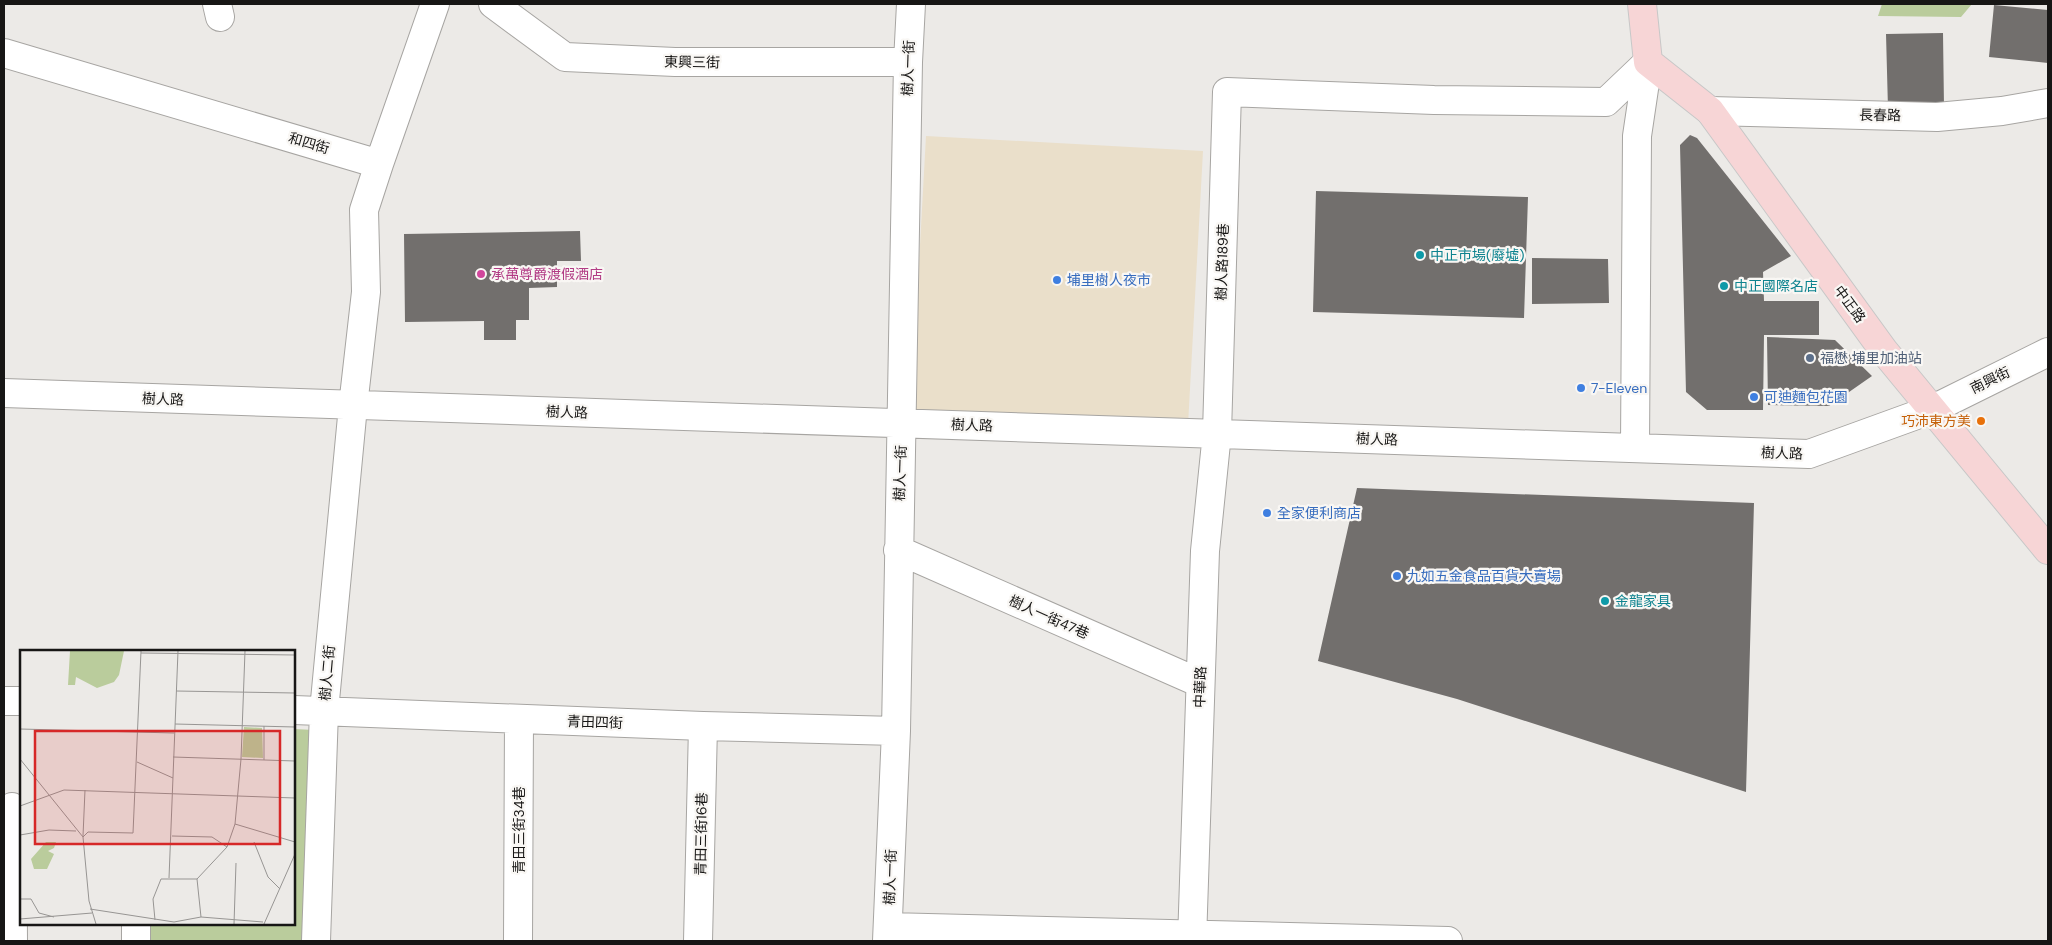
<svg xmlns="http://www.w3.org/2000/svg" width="2052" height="945" font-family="'DM Sans','Noto Sans TC',sans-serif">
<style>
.commercial{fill:#eadfca}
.green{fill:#bacc9c}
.building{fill:#726f6d}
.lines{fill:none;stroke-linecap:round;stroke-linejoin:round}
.minor-casing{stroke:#a7a5a2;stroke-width:30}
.major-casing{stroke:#c7c7c7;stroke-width:30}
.minor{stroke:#fff;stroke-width:28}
.major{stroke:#f7d5d6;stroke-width:28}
.culture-dot{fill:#0f9aa8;stroke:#f9f7f4;stroke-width:2}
.hotel-dot{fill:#d1479c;stroke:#f9f7f4;stroke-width:2}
.shop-dot{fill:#3f7fe0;stroke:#f9f7f4;stroke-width:2}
.service-dot{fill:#5c6f8a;stroke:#f9f7f4;stroke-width:2}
.food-dot{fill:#e8710a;stroke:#f9f7f4;stroke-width:2}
.labels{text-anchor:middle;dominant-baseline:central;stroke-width:4.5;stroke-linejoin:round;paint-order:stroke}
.street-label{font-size:14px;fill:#171615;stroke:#f9f7f4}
.culture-label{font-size:14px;fill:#0d838f;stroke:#f9f7f4;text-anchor:start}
.hotel-label{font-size:14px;fill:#b23c85;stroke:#f9f7f4;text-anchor:start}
.shop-label{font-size:14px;fill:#366cbe;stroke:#f9f7f4;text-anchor:start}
.service-label{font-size:14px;fill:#4e5e75;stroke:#f9f7f4;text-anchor:start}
.food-label{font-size:14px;fill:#c56008;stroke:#f9f7f4;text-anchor:end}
.inset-road{fill:none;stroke:#979593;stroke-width:1}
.view{fill:#d62828;fill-opacity:0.15;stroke:#d62828;stroke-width:2.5}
.inset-edge{fill:none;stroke:#171615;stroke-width:2.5}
</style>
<rect width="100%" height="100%" fill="#eceae7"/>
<path class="commercial" d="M926,136L1203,151L1188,425L911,409Z"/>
<path class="green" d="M1882,4H1972L1961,17L1878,16Z
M294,729L314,730L306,941H147V924H294Z"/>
<path class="building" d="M1994,5L2048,10V63L1989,57Z
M1943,33L1944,107L1888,109L1886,34Z
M1690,135L1697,138L1791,256L1763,272L1764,301H1819V335H1764L1763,410H1707L1686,392L1680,145Z
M1316,191L1528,197L1524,318L1313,312Z
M580,231L581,261H557V287L529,288V320H516V340H484V321L405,322L404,234Z
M1532,258L1608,259L1609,303L1532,304Z
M1767,337L1835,340L1872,376L1829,406L1768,405Z
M1357,488L1754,503L1746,792L1457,699L1318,661Z"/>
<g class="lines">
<defs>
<path id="minor" d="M217,4L220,17
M493,4L565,57L675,62H908
M4,53L379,164L364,210L366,292L353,406L324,711L316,941
M1710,111L1937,117L2002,111L2048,103
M379,164L435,4
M4,393L1809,454L1933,409L2048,352
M1635,448L1637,136L1648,62
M898,550L1200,683
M4,701H21
M294,710L703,726L896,731
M12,807L13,941
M136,924V941
M888,927L1448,941
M518,941L519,719
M698,941L703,726
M887,941L896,731L908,62L911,4
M1192,941L1205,551L1217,433L1227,92L1434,100L1606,102L1648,62"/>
<path id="major" d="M1642,4L1648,62L1710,111L1884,351L2048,550"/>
</defs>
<use href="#minor" class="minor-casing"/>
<use href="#major" class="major-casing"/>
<use href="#minor" class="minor"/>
<use href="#major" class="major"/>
</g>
<g class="culture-dot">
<circle cx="1420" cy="255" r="5"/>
<circle cx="1724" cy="286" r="5"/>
<circle cx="1605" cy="601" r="5"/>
</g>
<circle class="hotel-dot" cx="481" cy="274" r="5"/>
<g class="shop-dot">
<circle cx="1057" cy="280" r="5"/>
<circle cx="1581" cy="388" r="5"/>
<circle cx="1754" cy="397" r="5"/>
<circle cx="1267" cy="513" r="5"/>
<circle cx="1397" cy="576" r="5"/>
</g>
<circle class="service-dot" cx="1810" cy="358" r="5"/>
<circle class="food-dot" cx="1981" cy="421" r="5"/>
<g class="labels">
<g class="street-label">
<text transform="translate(692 62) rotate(1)">東興三街</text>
<text transform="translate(908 68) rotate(-88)">樹人一街</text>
<text transform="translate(1880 115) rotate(1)">長春路</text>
<text transform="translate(309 143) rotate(16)">和四街</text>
<text transform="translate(1222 262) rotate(-88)">樹人路189巷</text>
<text transform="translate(1850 304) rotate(54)">中正路</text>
<text transform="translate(1990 380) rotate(-26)">南興街</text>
<text transform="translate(163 399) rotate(2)">樹人路</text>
<text transform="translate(567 412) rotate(2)">樹人路</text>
<text transform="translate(972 425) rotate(2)">樹人路</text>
<text transform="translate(1377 439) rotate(2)">樹人路</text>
<text transform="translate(1782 453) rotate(2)">樹人路</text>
<text transform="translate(900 473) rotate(-88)">樹人一街</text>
<text transform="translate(1049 617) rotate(24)">樹人一街47巷</text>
<text transform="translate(327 673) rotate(-85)">樹人二街</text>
<text transform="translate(1200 687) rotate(-88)">中華路</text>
<text transform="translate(595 722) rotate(2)">青田四街</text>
<text transform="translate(519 830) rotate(-90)">青田三街34巷</text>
<text transform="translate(701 834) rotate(-89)">青田三街16巷</text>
<text transform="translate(890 877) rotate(-88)">樹人一街</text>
</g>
<g class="culture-label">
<text x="1430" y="255">中正市場(廢墟)</text>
<text x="1734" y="286">中正國際名店</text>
<text x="1615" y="601">金龍家具</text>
</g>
<g class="hotel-label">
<text x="491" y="274">承萬尊爵渡假酒店</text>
</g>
<g class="shop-label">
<text x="1067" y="280">埔里樹人夜市</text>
<text x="1591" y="388">7-Eleven</text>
<text x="1764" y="397">可迪麵包花園</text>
<text x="1277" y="513">全家便利商店</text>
<text x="1407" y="576">九如五金食品百貨大賣場</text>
</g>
<g class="service-label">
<text x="1820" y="358">福懋 埔里加油站</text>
</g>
<g class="food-label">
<text x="1971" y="421">巧沛東方美</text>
</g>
</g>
<g transform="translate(20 650)">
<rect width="275" height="275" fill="#eceae7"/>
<path d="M50,1H104L99,25L94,32L77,38L56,27L55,35H48ZM224,77L242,78L243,108L222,107ZM26,192H36L34,198L28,201L34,204L27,219H14L11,209Z" fill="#bacc9c"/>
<path class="inset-road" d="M225,1L221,109L215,174L275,192M121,3L275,5M156,41L275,43M155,74L275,77M244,76V110M0,79L154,83M153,107L275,111M0,109L63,187L69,251L76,274M117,112L153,128M0,156L44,140L275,148M0,185L29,180L56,181M63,186L65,140M152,186L192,187L207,197M63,187L68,182L113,183L121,1M234,192L248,227L260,239M149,228L158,1M177,229L181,267M0,249H11L19,263L34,267M70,259L154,272L181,267L243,272M0,269L72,263M135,270L133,249L141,229H177L207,197L215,174M214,274L216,213M244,274L275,204"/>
<path class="view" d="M15,81H260V194H15Z"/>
<rect width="275" height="275" class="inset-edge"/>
</g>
<rect width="2052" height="945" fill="none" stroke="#171615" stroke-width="10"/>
</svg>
